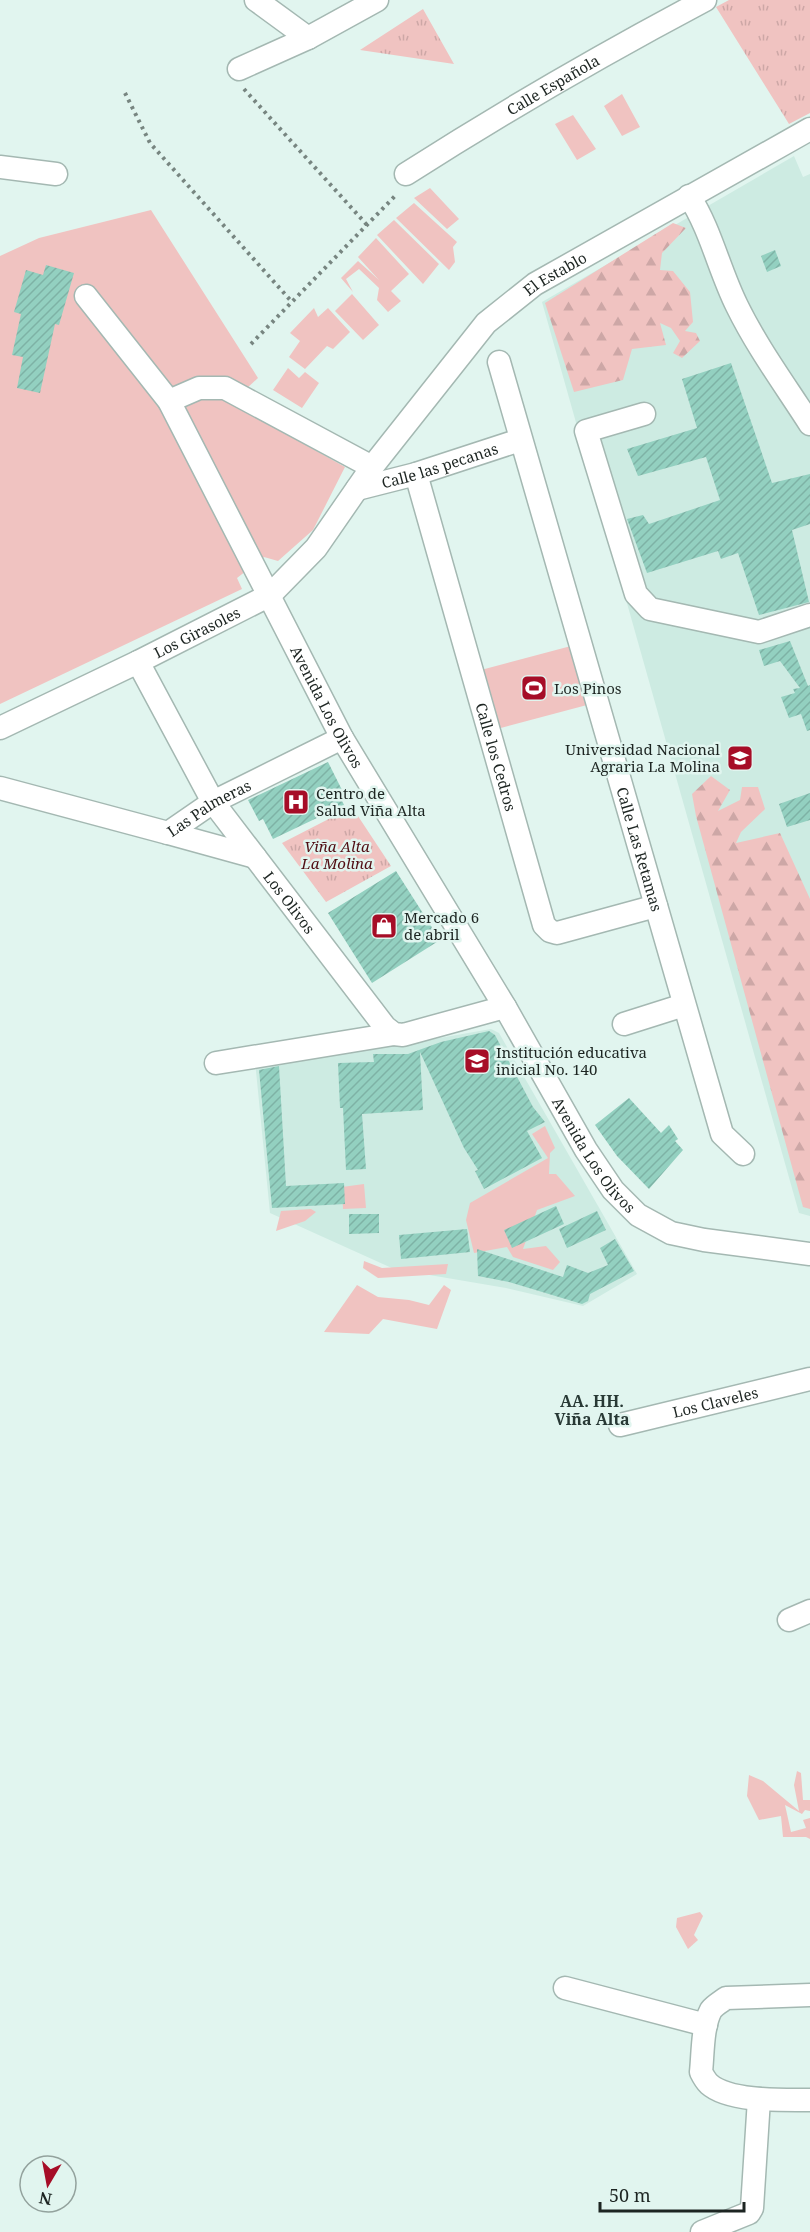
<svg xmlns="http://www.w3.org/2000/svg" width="810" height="2232" font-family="'Noto Serif',serif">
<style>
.built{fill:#cdebe2}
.grass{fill:url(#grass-tufts)}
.forest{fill:url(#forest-firs)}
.garden{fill:#f0c3c1}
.building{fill:url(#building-hatch)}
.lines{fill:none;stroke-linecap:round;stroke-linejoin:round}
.minor-casing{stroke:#a4b8b2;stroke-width:25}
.path{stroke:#778580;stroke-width:4;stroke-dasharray:3 4.5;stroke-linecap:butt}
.minor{stroke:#fff;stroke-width:22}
.labels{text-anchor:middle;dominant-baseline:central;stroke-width:5;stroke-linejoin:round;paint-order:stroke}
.street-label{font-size:15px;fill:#1d2522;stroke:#e1f5ef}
.poi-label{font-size:15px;fill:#1d2522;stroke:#e1f5ef;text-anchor:start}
.park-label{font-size:15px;font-style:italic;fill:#500d13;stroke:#e1f5ef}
.neighbourhood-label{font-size:16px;font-weight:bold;fill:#283935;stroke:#e1f5ef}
</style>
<defs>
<pattern id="grass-tufts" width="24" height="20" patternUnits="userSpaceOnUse" patternTransform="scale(1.5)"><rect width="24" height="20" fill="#f0c3c1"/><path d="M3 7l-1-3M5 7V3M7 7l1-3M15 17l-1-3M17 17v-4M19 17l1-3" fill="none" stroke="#cda7a6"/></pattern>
<pattern id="forest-firs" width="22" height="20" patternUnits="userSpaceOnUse" patternTransform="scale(1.5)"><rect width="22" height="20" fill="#f0c3c1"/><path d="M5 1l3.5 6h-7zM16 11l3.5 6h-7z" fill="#cda7a6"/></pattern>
<pattern id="building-hatch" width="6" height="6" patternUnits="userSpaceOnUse" patternTransform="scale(1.5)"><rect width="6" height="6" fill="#93d0c0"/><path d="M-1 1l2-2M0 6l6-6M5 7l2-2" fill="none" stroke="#7eb2a5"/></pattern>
</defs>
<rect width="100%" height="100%" fill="#e1f5ef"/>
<path class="built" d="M794,156L803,177L810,174V1216L799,1213L542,302Z
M491,1029L499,1033L637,1274L583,1306L506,1288L394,1269L270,1213L255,1061L411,1043Z"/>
<path class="grass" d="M729,0H810V113L789,124L716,7Z
M423,9L454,64L360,50Z
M352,807L391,866L326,902L282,843Z"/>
<path class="forest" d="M673,223L686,228L662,253L660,270L673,271L690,292L693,322L685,331L696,333L700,341L682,358L673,353L680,341L671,328L660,323L666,345L632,349L623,380L574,392L545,303Z
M711,776L730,790L718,811L740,800L742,787H758L765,809L741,832L736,843L780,833L810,899V1209L803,1207L696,816L692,794Z"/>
<path class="garden" d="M622,94L640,127L622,136L604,106Z
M573,115L596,149L577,160L555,124Z
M430,188L459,219L447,229L414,198Z
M414,203L457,242L453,247L455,262L449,270L396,218Z
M151,210L258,378L231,403L345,467L313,530L278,561L264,557L237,578L242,589L0,704V256L39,238Z
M394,220L439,264L423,284L377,235Z
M376,238L409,274L391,291L401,301L388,312L377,300L379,288L359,269L346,279L353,292L341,278L358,261L379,280L358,257Z
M352,294L379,325L363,340L335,311Z
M314,308L318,317L328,308L350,332L333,349L327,346L305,369L289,357L300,341L290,333Z
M288,368L299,378L305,372L319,383L302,408L273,390Z
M571,646L587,705L497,729L481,670Z
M545,1126L555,1148L550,1153L549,1174H556L575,1196L537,1210L523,1249L546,1246L560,1262L553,1270L513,1257L507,1247L474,1253L466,1220L470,1203L548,1158L532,1134Z
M364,1184L366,1208L343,1209L342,1187Z
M311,1209L316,1212L305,1221L276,1231L281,1211Z
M364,1261L382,1268L448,1264L446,1274L378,1278L363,1268Z
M357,1285L378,1297L409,1300L429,1305L444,1285L451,1290L437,1329L383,1319L369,1334L324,1332Z
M797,1771L801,1773L803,1800H810V1811L805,1810L802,1814L785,1805L791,1832L806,1828L803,1820L810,1818V1839L806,1837H783L781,1816L759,1820L747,1796L749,1775L763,1781L799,1811L794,1785Z
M700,1912L703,1916L694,1935L698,1940L688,1949L676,1927L677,1918Z"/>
<path class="building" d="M775,250L781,266L767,272L761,256Z
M46,265L74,273L59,325L55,324L40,393L17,388L23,357L12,355L21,314L14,312L26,270L43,275Z
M731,363L772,483L810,474V524L792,530L809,602L759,615L738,553L721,559L718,551L647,573L627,519L643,515L649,524L720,500L706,457L638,476L627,449L697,428L682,379Z
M790,641L808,686L810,685V730L807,731L801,714L789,718L781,697L795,693L793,689L800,688L780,661L764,666L759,650Z
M328,762L343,792L339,794L344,805L273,839L263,819L259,821L248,800Z
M810,793V820L787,827L779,804Z
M396,871L440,940L372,983L328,913Z
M489,1031L495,1035L533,1107L545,1122L527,1131L542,1158L484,1189L475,1171L478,1170L464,1148L420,1052L423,1110L362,1114L366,1169L346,1170L343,1108H340L338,1063L374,1062L373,1054H408L441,1042Z
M279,1066L286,1186L344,1183L345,1204L272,1208L259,1070Z
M629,1098L661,1133L669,1125L678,1139L675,1141L683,1150L649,1189L617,1156L595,1125Z
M556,1206L564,1224L512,1248L504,1230Z
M597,1211L606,1230L567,1248L559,1229Z
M349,1214H379V1233L349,1234Z
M467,1229L470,1252L401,1259L399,1235Z
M615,1239L634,1271L590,1294L588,1301L582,1304L509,1282L478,1276L477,1249L563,1277L567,1265L588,1273L608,1265L600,1248Z"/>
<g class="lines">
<defs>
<g id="minor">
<path d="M256,0L308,38"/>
<path d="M239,69L308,38L377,0"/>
<path d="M0,167L56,174"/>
<path id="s1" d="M406,174C503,112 603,54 705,0"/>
<path d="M689,196C711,230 719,270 737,306C757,347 785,385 810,424"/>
<path id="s2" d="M86,296L169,401L342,738L505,1007L586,1150L613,1190L638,1215L671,1233L704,1240L810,1254"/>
<path id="s3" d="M499,362L720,1127L722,1134L743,1154"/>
<path d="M169,401L199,388H225L372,467"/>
<path d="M644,414L586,431L636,594L650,609L759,632L810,615"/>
<path id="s4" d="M416,474L544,925L550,931L557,933L656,906"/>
<path id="s5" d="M357,489L416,474L520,440"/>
<path id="s6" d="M138,662L213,802L385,1027L394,1034L403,1035L505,1007"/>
<path id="s7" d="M0,728L138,662L270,595L316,548L372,467L486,323L535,284L810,129"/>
<path id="s8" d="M0,788L168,833L213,802L342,738"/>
<path d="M168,833L255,857"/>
<path d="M624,1024L684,1005"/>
<path d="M216,1063L394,1034"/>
<path id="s9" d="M620,1425L810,1379"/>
<path d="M789,1620L810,1611"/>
<path d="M565,1988L706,2025"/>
<path d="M810,1995L726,1998C721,2002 715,2005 711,2010C702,2027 703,2054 701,2072C703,2076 706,2081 709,2084C729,2102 784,2100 810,2100"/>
<path d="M702,2232L749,2213L752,2208L759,2099"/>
</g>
</defs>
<use href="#minor" class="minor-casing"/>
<path class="path" d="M244,89L367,225
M125,93L150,143L292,302
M251,344L396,195"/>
<use href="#minor" class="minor"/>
</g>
<defs>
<symbol id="stadium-square" viewBox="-11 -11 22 22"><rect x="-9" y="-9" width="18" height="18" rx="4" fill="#a60d27" stroke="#e1f5ef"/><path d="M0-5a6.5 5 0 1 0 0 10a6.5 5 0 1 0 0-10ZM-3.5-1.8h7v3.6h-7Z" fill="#fff"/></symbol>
<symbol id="university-square" viewBox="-11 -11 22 22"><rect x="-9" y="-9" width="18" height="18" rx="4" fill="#a60d27" stroke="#e1f5ef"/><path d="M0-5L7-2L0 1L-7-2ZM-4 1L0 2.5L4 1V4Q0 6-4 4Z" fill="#fff"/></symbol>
<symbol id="hospital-square" viewBox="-11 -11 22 22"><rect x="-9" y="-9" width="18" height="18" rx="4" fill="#a60d27" stroke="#e1f5ef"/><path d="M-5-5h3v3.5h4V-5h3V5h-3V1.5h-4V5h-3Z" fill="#fff"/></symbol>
<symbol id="shop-square" viewBox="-11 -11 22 22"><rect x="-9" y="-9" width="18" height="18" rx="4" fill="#a60d27" stroke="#e1f5ef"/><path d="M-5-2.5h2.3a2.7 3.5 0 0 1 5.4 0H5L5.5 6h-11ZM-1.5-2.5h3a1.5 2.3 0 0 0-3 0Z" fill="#fff"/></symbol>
<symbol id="school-square" viewBox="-11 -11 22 22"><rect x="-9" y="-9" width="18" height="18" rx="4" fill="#a60d27" stroke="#e1f5ef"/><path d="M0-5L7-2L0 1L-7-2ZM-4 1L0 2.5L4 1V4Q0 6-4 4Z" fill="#fff"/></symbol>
</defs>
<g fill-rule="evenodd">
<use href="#stadium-square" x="519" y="673" width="30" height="30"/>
<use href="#university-square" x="725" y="743" width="30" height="30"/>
<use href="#hospital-square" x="281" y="787" width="30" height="30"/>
<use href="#shop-square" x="369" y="911" width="30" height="30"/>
<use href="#school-square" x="462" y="1046" width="30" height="30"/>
</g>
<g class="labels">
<g class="street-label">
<text stroke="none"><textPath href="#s1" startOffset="172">Calle Española</textPath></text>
<text stroke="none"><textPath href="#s7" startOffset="734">El Establo</textPath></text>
<text stroke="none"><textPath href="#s5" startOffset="86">Calle las pecanas</textPath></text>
<text stroke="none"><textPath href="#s7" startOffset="219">Los Girasoles</textPath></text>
<text stroke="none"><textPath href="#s2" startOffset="478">Avenida Los Olivos</textPath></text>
<text stroke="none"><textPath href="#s4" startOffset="294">Calle los Cedros</textPath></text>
<text stroke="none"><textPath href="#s8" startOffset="222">Las Palmeras</textPath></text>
<text stroke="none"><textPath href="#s3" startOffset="507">Calle Las Retamas</textPath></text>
<text stroke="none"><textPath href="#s6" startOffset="285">Los Olivos</textPath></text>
<text stroke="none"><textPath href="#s2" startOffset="1000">Avenida Los Olivos</textPath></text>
<text stroke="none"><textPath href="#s9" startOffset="98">Los Claveles</textPath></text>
</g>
<g class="poi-label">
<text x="554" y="688">Los Pinos</text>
<text x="720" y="749" text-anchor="end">Universidad Nacional<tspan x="720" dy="17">Agraria La Molina</tspan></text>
<text x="316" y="793">Centro de<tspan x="316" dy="17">Salud Viña Alta</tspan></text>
<text x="404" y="917">Mercado 6<tspan x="404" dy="17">de abril</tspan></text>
<text x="496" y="1052">Institución educativa<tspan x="496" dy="17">inicial No. 140</tspan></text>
</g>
<g class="park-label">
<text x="337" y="846">Viña Alta<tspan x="337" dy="17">La Molina</tspan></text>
</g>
<g class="neighbourhood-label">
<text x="592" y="1401">AA. HH.<tspan x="592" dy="18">Viña Alta</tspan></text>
</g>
</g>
<g transform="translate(48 2184) rotate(190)"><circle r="28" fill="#e1f5ef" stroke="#93a29d" stroke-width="1.5"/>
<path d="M0-4.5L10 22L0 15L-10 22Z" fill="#a60d27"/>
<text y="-9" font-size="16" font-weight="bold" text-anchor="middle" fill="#1d2522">N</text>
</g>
<path d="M600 2202v9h144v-9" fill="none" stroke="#1d2522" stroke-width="3"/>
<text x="609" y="2202" font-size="18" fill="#1d2522" stroke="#e1f5ef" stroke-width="4.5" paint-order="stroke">50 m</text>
</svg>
